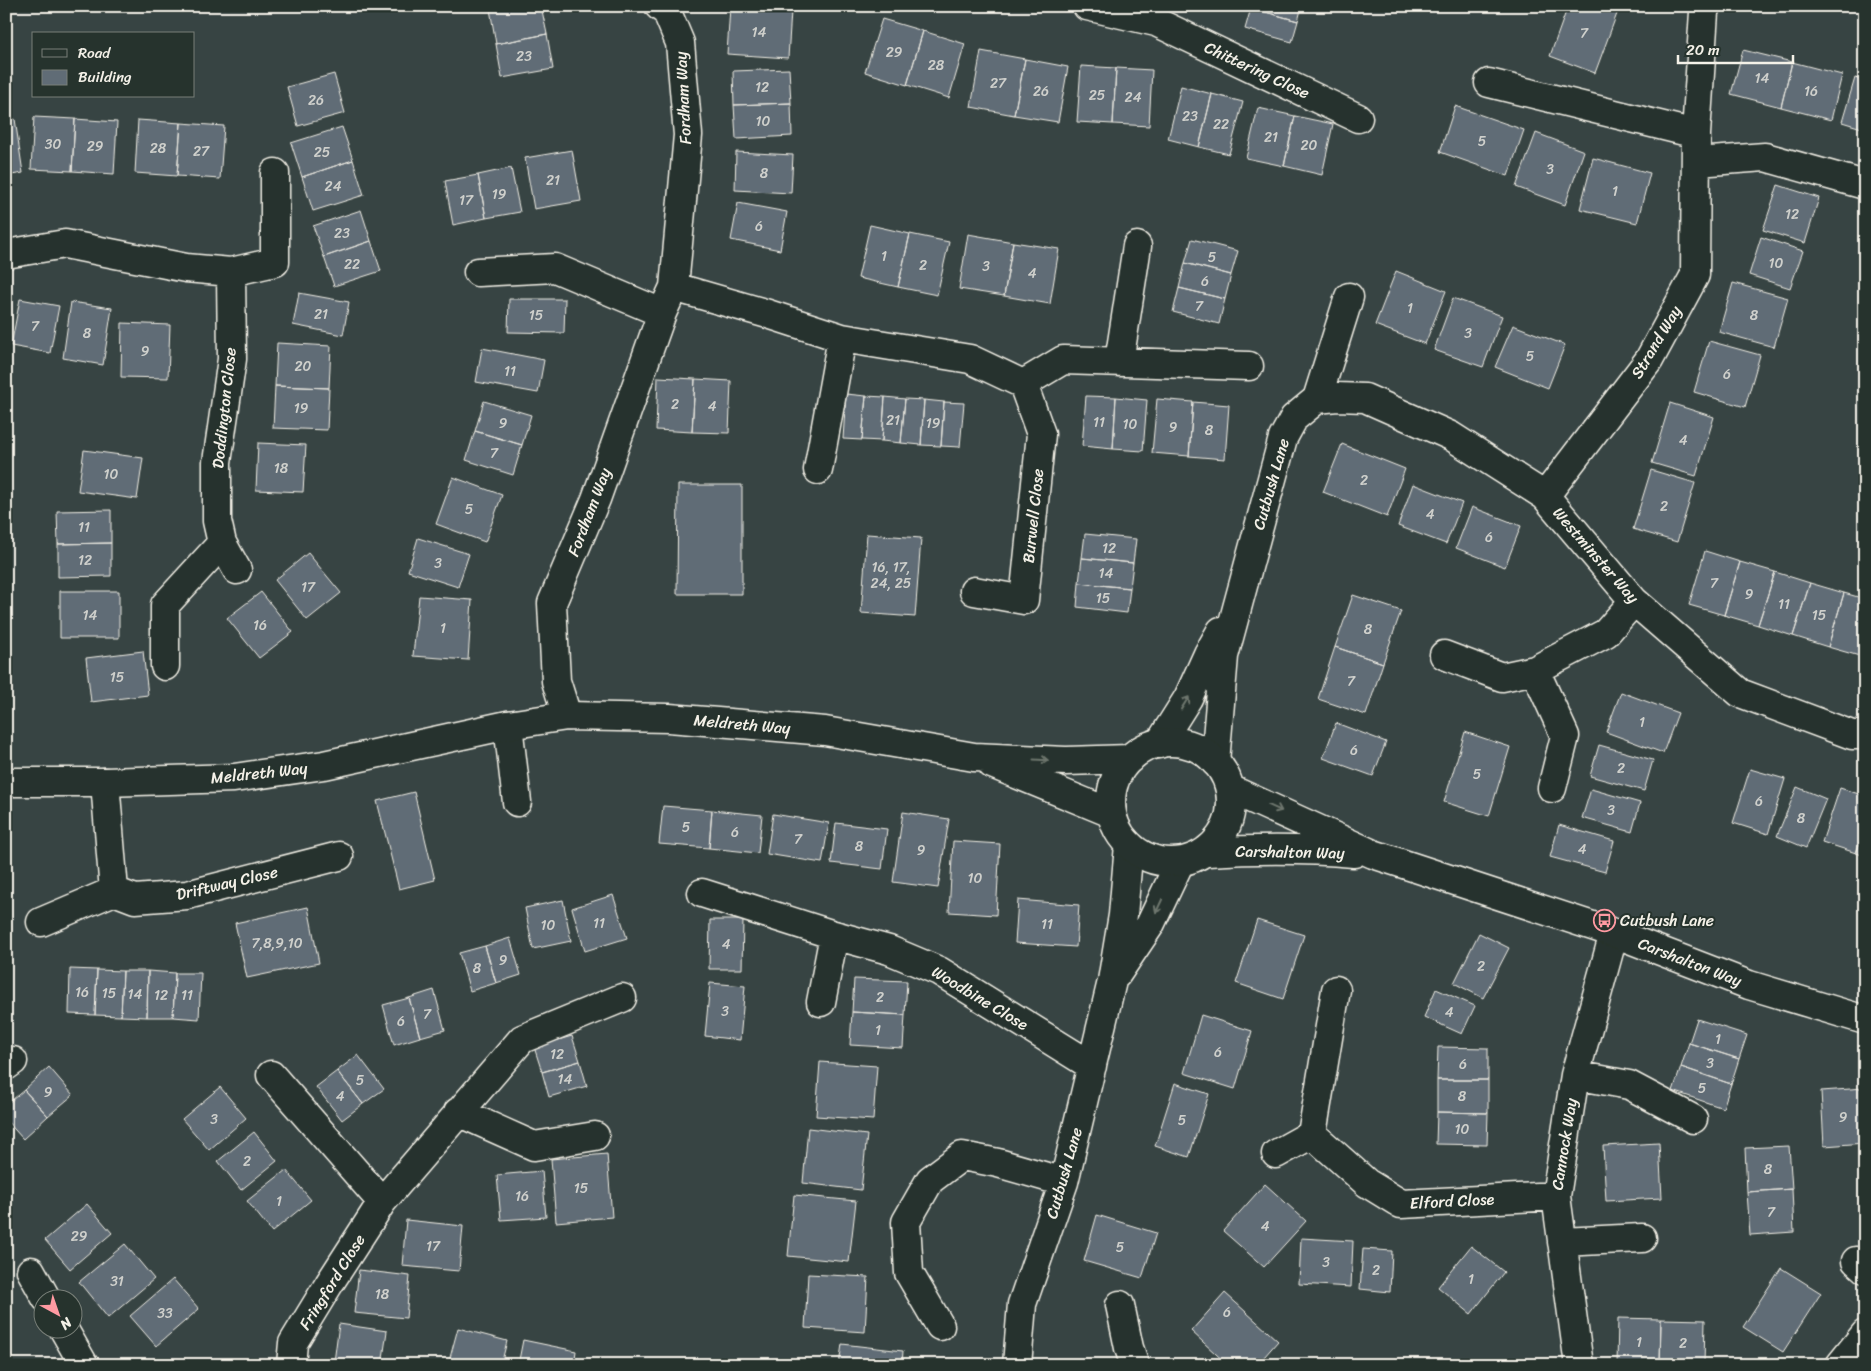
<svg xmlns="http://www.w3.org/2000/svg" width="1871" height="1371" font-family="Sriracha,sans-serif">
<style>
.building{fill:#606c76;stroke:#f4f1e8}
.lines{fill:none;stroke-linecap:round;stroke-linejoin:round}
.street-casing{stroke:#f4f1e8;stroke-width:31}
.secondary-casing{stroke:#f4f1e8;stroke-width:31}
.street{stroke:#26332d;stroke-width:28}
.secondary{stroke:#26332d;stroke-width:28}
.oneway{stroke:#6e766e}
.labels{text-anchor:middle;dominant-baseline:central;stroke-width:4;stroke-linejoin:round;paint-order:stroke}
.number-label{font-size:14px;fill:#cfd0cc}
.street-label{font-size:16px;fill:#f4f1e8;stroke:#26332d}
.poi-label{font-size:16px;fill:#f4f1e8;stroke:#26332d;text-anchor:start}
</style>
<rect width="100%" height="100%" fill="#374443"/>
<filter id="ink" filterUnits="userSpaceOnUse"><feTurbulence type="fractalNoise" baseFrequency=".02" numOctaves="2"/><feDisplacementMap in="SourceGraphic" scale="10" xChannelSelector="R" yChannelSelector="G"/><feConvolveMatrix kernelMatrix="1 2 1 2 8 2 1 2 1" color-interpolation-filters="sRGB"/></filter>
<g filter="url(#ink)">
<path class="building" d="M504,6H541L547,34L496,44L490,9Z
M1252,6H1302L1298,21L1251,8Z
M1568,6H1606L1618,11L1595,73L1550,56Z
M730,7L791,11L788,58L727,54Z
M1251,8L1298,21L1292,42L1245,29Z
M882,19L923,31L907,85L865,72Z
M923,31L965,44L949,98L907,85Z
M547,34L553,69L502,78L496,44Z
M1743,50L1792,62L1781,107L1731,94Z
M981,51L1025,59L1014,115L971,107Z
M1025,59L1068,67L1058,122L1014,115Z
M1792,62L1842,75L1831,120L1781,107Z
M1081,66L1116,68L1113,124L1077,122Z
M1116,68L1152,70L1149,126L1113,124Z
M789,69L791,103L734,105L733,71Z
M334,74L345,113L298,126L287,87Z
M1855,78L1865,81V129L1842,122Z
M1181,86L1212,94L1199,147L1168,139Z
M1212,94L1243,102L1229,154L1199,147Z
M791,103L792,136L736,139L734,105Z
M1455,106L1524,130L1508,176L1440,152Z
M1258,108L1295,116L1284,166L1246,158Z
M1295,116L1333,124L1322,175L1284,166Z
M34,117L75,119L72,171L31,169Z
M15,119L23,173L6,176V120Z
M75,119L117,122L114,174L72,171Z
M138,120L181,123L177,176L135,173Z
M181,123L224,126L220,179L177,176Z
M342,127L353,160L302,177L291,143Z
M1536,133L1584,151L1565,205L1516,187Z
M572,150L581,201L534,209L525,158Z
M736,152L793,155L791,193L735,190Z
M1593,158L1650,173L1637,223L1580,209Z
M353,160L364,195L313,211L302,177Z
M511,168L520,212L486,218L478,175Z
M478,175L486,218L453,225L445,181Z
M1778,185L1819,198L1805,243L1763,230Z
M738,203L787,212L780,250L731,240Z
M361,210L371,241L324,257L313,226Z
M870,225L910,234L898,287L858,278Z
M910,234L949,242L937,295L898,287Z
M968,234L1013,242L1004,296L959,289Z
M1761,237L1803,251L1790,288L1749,275Z
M1192,239L1238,251L1231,275L1185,263Z
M371,241L381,271L334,286L324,257Z
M1013,242L1059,249L1050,304L1004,296Z
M1185,263L1231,275L1225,299L1179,288Z
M1396,271L1446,291L1425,344L1375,325Z
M1733,283L1788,298L1774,347L1719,332Z
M1179,288L1225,299L1219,324L1173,312Z
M299,293L349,302L343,335L293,325Z
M1453,298L1502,316L1483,367L1434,350Z
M20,299L59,306L50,353L11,346Z
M509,299H565L564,333L508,332Z
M71,302L112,308L103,365L63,358Z
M122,323L170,325L168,378L121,377Z
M1513,325L1565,345L1548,388L1495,367Z
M1709,341L1760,355L1745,407L1694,392Z
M277,343L331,346L329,388L275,386Z
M482,348L544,360L538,393L476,382Z
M658,377L695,379L692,432L656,430Z
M695,379L731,381L729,433L692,432Z
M275,386L329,388L327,430L273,428Z
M846,394L866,396L862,440L843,439Z
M866,396L885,397L882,441L862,440Z
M1086,396L1116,397L1113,449L1082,446Z
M885,397L905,399L901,443L882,441Z
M1116,397L1147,400L1143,451L1113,449Z
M905,399L924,400L921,445L901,443Z
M1157,399L1193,402L1189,456L1152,453Z
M924,400L944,402L941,446L921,445Z
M484,401L531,415L522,445L475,431Z
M944,402L964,403L960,447L941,446Z
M1193,402L1229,405L1225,459L1189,456Z
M1670,403L1714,417L1696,476L1652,463Z
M475,431L522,445L513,475L466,460Z
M258,443L306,445L303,492L256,490Z
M1342,444L1405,469L1387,517L1323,492Z
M84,450L143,458L137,499L78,491Z
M1651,470L1695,483L1677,542L1633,529Z
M453,477L502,495L485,542L436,524Z
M1413,484L1462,503L1446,544L1398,526Z
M678,485H742V594H677Z
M1472,507L1521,526L1505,567L1456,548Z
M111,510V543L58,544L57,511Z
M867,534L921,538L915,617L861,613Z
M1085,534L1136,539L1133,563L1082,558Z
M418,538L469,554L458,587L408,571Z
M111,543V576L58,577V544Z
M1705,551L1740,562L1724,615L1689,605Z
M308,553L341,593L307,620L275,580Z
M1082,558L1133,563L1130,588L1079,583Z
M1740,562L1775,572L1758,625L1724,615Z
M1775,572L1810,583L1793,636L1758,625Z
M1079,583L1130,588L1127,613L1077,607Z
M1810,583L1844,593L1828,647L1793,636Z
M60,591H119V638H60Z
M261,592L293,632L259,658L227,618Z
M1844,593L1865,599V650L1863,657L1828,647Z
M1353,595L1401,611L1383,663L1335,647Z
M419,596L472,600L468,660L413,656Z
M1335,647L1383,663L1366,715L1318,699Z
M143,651L148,695L91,702L86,658Z
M1621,692L1678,713L1663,753L1606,732Z
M1336,723L1386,742L1373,776L1323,758Z
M1465,732L1510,747L1489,816L1444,802Z
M1599,745L1653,760L1644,791L1590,776Z
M1750,769L1785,779L1768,834L1733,823Z
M1797,787L1826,799L1806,848L1777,836Z
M1840,788L1865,796V829L1856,853L1822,842Z
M1591,789L1640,803L1632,832L1582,818Z
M414,792L435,880L399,889L377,801Z
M663,806L712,810L709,848L659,844Z
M712,810L762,815L758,853L709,848Z
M903,812L949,819L938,888L893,882Z
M773,814L829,823L822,863L767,854Z
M836,823L887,829L882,869L831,863Z
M1559,825L1614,841L1605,872L1550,857Z
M1865,829V856L1856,853Z
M953,841L1000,844L996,915L949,912Z
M613,895L627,938L585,951L572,908Z
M563,900L571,941L533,949L525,908Z
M1018,900L1079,905L1076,947L1015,943Z
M308,907L319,963L247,978L235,923Z
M710,920H743L742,969H709Z
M1257,920L1304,935L1283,999L1236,983Z
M1479,933L1509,948L1483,998L1454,983Z
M510,938L521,975L496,983L485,946Z
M485,946L496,983L470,991L459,953Z
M70,969L97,970L95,1015L69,1014Z
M97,970L123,971L121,1016L95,1015Z
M123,971H148L147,1017L121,1016Z
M148,971L175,973L173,1017H147Z
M175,973H201L199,1019L173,1017Z
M854,979L907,981L905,1015L852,1012Z
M710,983L745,986L740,1040L705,1036Z
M1436,989L1475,1006L1462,1034L1424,1017Z
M434,990L445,1030L420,1037L409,998Z
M409,998L420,1037L394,1045L383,1005Z
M852,1012L905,1015L903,1048L850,1045Z
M1201,1015L1252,1031L1235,1089L1184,1073Z
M1697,1019L1747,1035L1739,1059L1689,1043Z
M572,1036L580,1061L542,1072L534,1047Z
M1689,1043L1739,1059L1731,1084L1681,1067Z
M1438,1047L1488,1048V1080H1437Z
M358,1055L384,1089L363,1104L337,1071Z
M580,1061L587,1086L549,1097L542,1072Z
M820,1062L877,1066L873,1120L816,1116Z
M49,1067L73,1095L48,1116L24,1090Z
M1681,1067L1731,1084L1723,1108L1673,1091Z
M337,1071L363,1104L342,1120L316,1087Z
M1437,1080H1488V1113L1437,1112Z
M1175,1083L1209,1094L1189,1157L1155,1146Z
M220,1087L246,1118L209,1150L182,1119Z
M1865,1088V1143L1824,1146L1821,1091Z
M24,1090L48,1116L23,1139L6,1120V1105Z
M1437,1112L1488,1113L1487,1145L1436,1144Z
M808,1128L867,1135L861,1190L803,1183Z
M254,1132L277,1161L241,1190L218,1161Z
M1659,1143L1662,1198L1606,1201L1603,1146Z
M1789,1146L1792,1189L1747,1192L1745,1148Z
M607,1154L612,1217L556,1222L551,1159Z
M286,1170L311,1200L272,1232L247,1201Z
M542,1171L546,1217L501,1220L497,1175Z
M1265,1184L1306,1221L1264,1267L1223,1231Z
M1792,1189L1794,1232L1750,1235L1747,1192Z
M794,1195L856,1201L849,1262L788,1256Z
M87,1204L112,1233L70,1269L45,1240Z
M1097,1215L1156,1233L1142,1278L1084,1261Z
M406,1220L463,1226L459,1271L402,1266Z
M1301,1238L1353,1241L1351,1287L1299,1284Z
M125,1244L154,1279L108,1318L79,1282Z
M1471,1246L1504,1272L1471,1314L1438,1287Z
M1363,1249L1392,1251L1390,1292L1360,1289Z
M1781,1268L1821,1293L1783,1352L1743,1327Z
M359,1270L410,1276L406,1318L354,1313Z
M808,1274L868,1277L865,1332L805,1328Z
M173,1279L199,1309L156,1346L130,1316Z
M1225,1293L1278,1341L1257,1365H1228L1191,1331Z
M1618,1318L1661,1319L1660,1365H1617Z
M1661,1319L1705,1320L1704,1365H1660Z
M339,1324L387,1331L382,1365H354L334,1362Z
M458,1328L507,1341L501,1365H448Z
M523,1340L576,1351L574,1365H518Z
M842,1344L903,1351L902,1365H839Z
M1518,1358V1365H1480V1362Z"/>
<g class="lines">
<defs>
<path id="street" d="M1087,6L1156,22L1358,118
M1489,83L1696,134
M1697,162L1765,157L1865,185
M6,254L65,244L186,268L231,272L232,359L217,462V521L222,543L237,570
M231,272L275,262V173
M478,272L555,268L662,313
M674,287L768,314L842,338L970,359L1023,384L1041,434L1024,600L974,591
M1119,362L1137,246
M1023,384L1063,360L1249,366
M1317,399L1337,397L1365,398L1451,436L1545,496L1634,601L1740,693L1852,735H1865
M818,470L842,338
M1545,496L1649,360L1695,275L1696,134L1704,12L1706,6
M1444,655L1502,677L1535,670L1606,633L1634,601
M165,666V605L222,543
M1535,670L1565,736L1552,788
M567,716L556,681L552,603L596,499L662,313L674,287L688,135L680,43L667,12L659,6
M508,725L517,802
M1159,744L1188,698L1208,654L1221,631
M1215,762L1224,656L1283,438L1294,418L1317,399L1349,297
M105,782L114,891L135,899L187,895L339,856
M702,893L834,935L889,950L939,971L1092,1066
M41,922L114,891
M1117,974L1150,925L1180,862
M1336,990L1312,1134L1367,1183L1401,1204L1556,1196
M821,1002L834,935
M6,1066L13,1061
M271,1075L382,1202
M1575,1075L1629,1085L1693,1119
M458,1112L534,1146L595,1136
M1276,1154L1312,1134
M1562,1242L1642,1238
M1856,1261L1865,1269
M31,1271L46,1298
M1120,1305L1129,1348L1135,1365
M940,1326L909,1273L906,1222L930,1180L962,1156L998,1163L1064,1182
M63,1328L84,1365
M291,1365L293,1343L329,1284L382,1202L522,1039L622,998
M1017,1365L1022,1304L1064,1182L1112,981L1123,915L1129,845
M1579,1365L1556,1196L1575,1075L1614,933
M1840,1365L1865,1334"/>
<path id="secondary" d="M1111 802a60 60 0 1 1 120 0a60 60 0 1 1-120 0Z
M992,764L1111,813
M6,782H105L234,778L324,765L508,725L567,716L669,718L825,731L974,757L1066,761L1130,759
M1230,789L1373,854L1614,933L1749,985L1865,1020
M1207,852C1256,849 1306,849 1354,853"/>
</defs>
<use href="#street" class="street-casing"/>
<use href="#secondary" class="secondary-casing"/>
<use href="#street" class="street"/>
<use href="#secondary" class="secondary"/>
</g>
<defs><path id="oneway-shaft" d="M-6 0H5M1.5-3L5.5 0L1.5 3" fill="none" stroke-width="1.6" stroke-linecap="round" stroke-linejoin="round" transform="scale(1.25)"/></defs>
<g class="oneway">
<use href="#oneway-shaft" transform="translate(1185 703) rotate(-58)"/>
<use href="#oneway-shaft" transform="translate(1041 760) rotate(3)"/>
<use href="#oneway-shaft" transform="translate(1275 808) rotate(24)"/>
<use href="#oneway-shaft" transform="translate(1159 906) rotate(115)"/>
</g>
</g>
<defs>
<symbol id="bus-ring" viewBox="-11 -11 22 22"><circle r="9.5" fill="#26332d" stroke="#ff9aa2" stroke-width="1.5"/><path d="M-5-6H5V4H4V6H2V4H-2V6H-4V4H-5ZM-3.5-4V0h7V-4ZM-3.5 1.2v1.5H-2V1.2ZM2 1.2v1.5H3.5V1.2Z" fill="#ff9aa2"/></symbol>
</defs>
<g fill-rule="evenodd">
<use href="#bus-ring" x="1592" y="908" width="25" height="25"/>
</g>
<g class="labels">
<g class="number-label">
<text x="759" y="32">14</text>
<text x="1584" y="33">7</text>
<text x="894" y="52">29</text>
<text x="524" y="56">23</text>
<text x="936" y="65">28</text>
<text x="1762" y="78">14</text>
<text x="998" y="83">27</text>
<text x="762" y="87">12</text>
<text x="1041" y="91">26</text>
<text x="1811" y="91">16</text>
<text x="1097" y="95">25</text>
<text x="1133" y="97">24</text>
<text x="316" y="100">26</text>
<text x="1190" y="116">23</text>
<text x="763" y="121">10</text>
<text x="1221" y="124">22</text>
<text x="1271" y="137">21</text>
<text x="1482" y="141">5</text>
<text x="53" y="144">30</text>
<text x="1309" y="145">20</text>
<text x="95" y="146">29</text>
<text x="158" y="148">28</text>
<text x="201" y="151">27</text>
<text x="322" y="152">25</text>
<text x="1550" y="169">3</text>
<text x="764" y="173">8</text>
<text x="553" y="180">21</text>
<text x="333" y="186">24</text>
<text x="1615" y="191">1</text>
<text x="499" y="194">19</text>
<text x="466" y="200">17</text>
<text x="1792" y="214">12</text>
<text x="759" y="226">6</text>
<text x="342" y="233">23</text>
<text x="884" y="256">1</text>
<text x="1212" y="257">5</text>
<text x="1776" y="263">10</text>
<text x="352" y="264">22</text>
<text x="923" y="265">2</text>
<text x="986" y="266">3</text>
<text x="1032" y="273">4</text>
<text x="1205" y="281">6</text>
<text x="1199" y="306">7</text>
<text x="1410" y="308">1</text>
<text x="321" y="314">21</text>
<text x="536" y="315">15</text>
<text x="1754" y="315">8</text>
<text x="35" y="326">7</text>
<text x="87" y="333">8</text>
<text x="1468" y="333">3</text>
<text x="145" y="351">9</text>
<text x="1530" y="356">5</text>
<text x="303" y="366">20</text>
<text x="510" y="371">11</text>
<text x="1727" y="374">6</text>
<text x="675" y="404">2</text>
<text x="712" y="406">4</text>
<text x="301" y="408">19</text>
<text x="893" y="420">21</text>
<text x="1099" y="422">11</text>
<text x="503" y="423">9</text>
<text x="933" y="423">19</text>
<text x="1130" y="424">10</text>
<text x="1173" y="427">9</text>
<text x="1209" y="430">8</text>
<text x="1683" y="440">4</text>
<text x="494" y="453">7</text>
<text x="281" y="468">18</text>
<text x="111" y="474">10</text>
<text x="1364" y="480">2</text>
<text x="1664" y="506">2</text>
<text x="469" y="509">5</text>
<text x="1430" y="514">4</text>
<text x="84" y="527">11</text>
<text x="1489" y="537">6</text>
<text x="1109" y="548">12</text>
<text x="85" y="560">12</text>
<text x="438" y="563">3</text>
<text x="891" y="567">16, 17,<tspan x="891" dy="16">24, 25</tspan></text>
<text x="1106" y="573">14</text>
<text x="1714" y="583">7</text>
<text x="308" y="587">17</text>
<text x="1749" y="594">9</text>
<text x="1103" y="598">15</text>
<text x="1784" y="604">11</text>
<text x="90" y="615">14</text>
<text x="1819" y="615">15</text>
<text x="260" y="625">16</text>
<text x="443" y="628">1</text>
<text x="1368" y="629">8</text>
<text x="117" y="677">15</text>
<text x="1351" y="681">7</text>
<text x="1642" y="722">1</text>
<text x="1354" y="750">6</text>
<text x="1621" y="768">2</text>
<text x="1477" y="774">5</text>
<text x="1759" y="801">6</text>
<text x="1611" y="810">3</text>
<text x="1801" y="818">8</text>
<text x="686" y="827">5</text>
<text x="735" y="832">6</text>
<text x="798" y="839">7</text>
<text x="859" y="846">8</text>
<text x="1582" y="849">4</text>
<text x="921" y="850">9</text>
<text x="975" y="878">10</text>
<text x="599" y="923">11</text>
<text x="1047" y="924">11</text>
<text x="548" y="925">10</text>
<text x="277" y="943">7,8,9,10</text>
<text x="726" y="944">4</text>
<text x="503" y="960">9</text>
<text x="1481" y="966">2</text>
<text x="477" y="968">8</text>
<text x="82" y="992">16</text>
<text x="109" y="993">15</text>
<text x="135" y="994">14</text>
<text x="161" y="995">12</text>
<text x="187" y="995">11</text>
<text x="880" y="997">2</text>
<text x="725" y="1011">3</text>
<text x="1449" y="1012">4</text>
<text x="427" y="1014">7</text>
<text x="401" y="1021">6</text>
<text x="878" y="1030">1</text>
<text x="1718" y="1039">1</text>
<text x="1218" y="1052">6</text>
<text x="557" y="1054">12</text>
<text x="1710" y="1063">3</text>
<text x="1463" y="1064">6</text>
<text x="565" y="1079">14</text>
<text x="360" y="1080">5</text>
<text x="1702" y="1088">5</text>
<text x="48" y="1092">9</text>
<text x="340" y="1096">4</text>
<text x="1462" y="1096">8</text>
<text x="1843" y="1117">9</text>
<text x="214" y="1119">3</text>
<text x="1182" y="1120">5</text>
<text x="1462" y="1129">10</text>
<text x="247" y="1161">2</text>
<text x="1768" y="1169">8</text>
<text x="581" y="1188">15</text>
<text x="522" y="1196">16</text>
<text x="279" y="1201">1</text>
<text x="1771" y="1212">7</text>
<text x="1265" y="1226">4</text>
<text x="79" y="1236">29</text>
<text x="433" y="1246">17</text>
<text x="1120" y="1247">5</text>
<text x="1326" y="1262">3</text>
<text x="1376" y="1270">2</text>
<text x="1471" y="1279">1</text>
<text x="117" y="1281">31</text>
<text x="382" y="1294">18</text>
<text x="1227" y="1312">6</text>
<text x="165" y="1313">33</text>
<text x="1639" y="1342">1</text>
<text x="1683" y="1343">2</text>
</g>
<g class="street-label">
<text transform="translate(1257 70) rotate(25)">Chittering Close</text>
<text transform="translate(683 98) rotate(-93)">Fordham Way</text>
<text transform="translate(1656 342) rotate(-59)">Strand Way</text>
<text transform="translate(224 408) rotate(-84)">Doddington Close</text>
<text transform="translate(1271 484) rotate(-74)">Cutbush Lane</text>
<text transform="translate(589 512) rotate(-69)">Fordham Way</text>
<text transform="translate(1033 516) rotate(-84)">Burwell Close</text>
<text transform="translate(1596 555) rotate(49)">Westminster Way</text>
<text transform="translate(742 724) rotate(5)">Meldreth Way</text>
<text transform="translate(259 773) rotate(-6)">Meldreth Way</text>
<text transform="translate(1290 852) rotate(1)">Carshalton Way</text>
<text transform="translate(227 883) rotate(-13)">Driftway Close</text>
<text transform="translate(1690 962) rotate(21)">Carshalton Way</text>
<text transform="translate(980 998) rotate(31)">Woodbine Close</text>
<text transform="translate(1564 1144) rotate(-81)">Cannock Way</text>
<text transform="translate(1064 1173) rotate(-74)">Cutbush Lane</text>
<text transform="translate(1452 1201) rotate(-3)">Elford Close</text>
<text transform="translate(332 1282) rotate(-58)">Fringford Close</text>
</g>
<g class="poi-label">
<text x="1620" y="920">Cutbush Lane</text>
</g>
</g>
<rect width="1871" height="1371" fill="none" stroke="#26332d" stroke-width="25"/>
<rect x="12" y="12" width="1846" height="1346" fill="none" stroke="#f4f1e8" stroke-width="2" filter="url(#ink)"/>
<rect x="32" y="32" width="162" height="65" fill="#26332d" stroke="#787f78"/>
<rect x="42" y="49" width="25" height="8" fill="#26332d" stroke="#787f78"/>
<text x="78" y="58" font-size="15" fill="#f4f1e8">Road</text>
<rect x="42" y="70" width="25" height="15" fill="#606c76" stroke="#787f78"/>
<text x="78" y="82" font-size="15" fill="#f4f1e8">Building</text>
<g transform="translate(58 1314) rotate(140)"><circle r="24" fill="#26332d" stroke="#787f78"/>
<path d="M0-4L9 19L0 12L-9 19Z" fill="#ff9aa2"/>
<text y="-8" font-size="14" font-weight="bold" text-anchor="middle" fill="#f4f1e8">N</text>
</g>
<path d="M1678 55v8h115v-8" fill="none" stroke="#f4f1e8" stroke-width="2.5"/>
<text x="1686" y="55" font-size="15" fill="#f4f1e8" stroke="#26332d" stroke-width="4" paint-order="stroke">20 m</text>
</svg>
